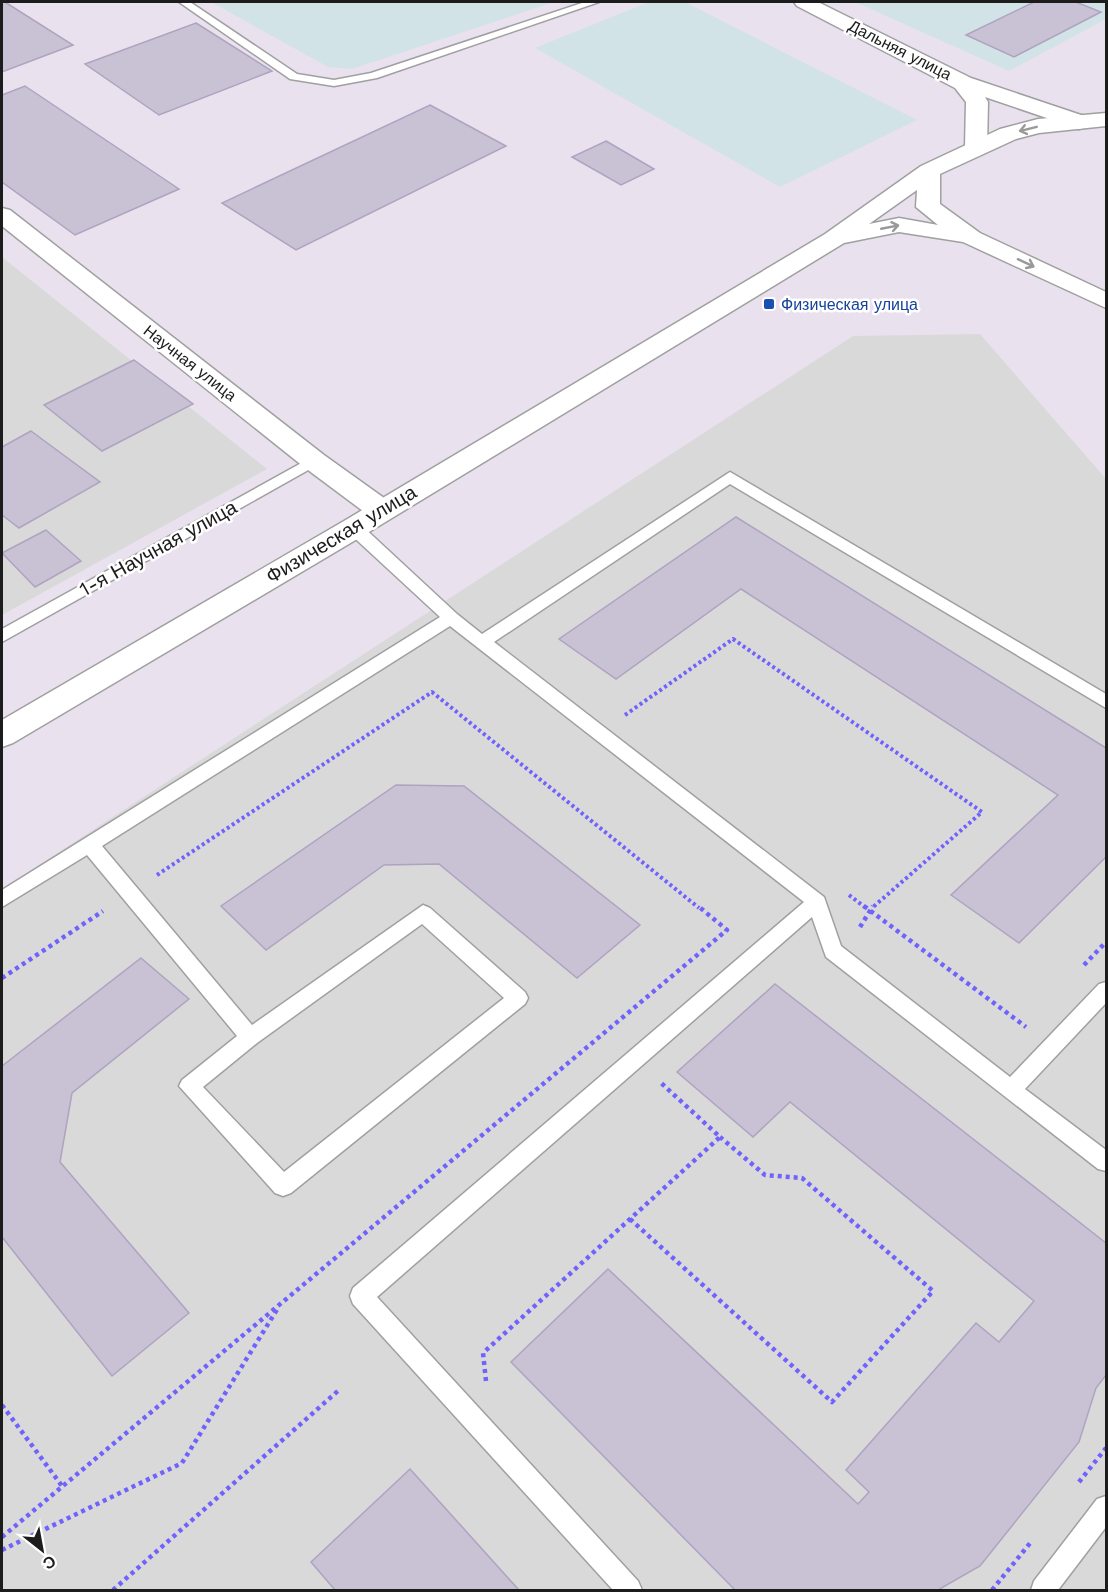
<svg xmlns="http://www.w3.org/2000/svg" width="1108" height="1592" font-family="'Work Sans',sans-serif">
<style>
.residential{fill:#d9d9da}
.industrial{fill:#d2e3e7}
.building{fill:#c9c1d4;stroke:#afa3c0;stroke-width:1.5}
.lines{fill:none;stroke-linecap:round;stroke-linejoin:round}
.service-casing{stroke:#a0a0a0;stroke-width:3}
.minor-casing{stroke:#a0a0a0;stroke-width:3}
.tertiary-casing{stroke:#a0a0a0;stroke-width:3}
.path-far1{stroke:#7062fd;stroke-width:4;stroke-dasharray:3 3;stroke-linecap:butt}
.path{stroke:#7062fd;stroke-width:4.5;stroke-dasharray:4 4;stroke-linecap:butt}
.service{fill:#fff;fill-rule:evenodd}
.minor{fill:#fff;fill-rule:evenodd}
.tertiary{fill:#fff;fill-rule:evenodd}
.oneway{stroke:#999}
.transit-dot{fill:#1a4fb4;stroke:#fff;stroke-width:2}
.labels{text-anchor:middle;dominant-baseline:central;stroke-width:5;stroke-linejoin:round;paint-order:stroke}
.far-street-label{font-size:16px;fill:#1c1c1c;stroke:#fff}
.far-transit-label{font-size:16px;fill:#164399;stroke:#fff;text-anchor:start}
.street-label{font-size:20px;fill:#1c1c1c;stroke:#fff}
</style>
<rect width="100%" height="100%" fill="#e9e1ee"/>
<path class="residential" d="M2,257L267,469L2,615Z
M980,334L1106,479V1590H2V889L853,336Z"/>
<path class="industrial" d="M211,2H554L352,69L328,67Z
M649,2H685L917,120L780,187L535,48Z
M855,2H1106V19L1009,71Z"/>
<path class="building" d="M2,2H5L73,45L2,72Z
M1034,2H1076L1101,12L1014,57L966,35Z
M196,23L272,71L159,115L85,64Z
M25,86L179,189L75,235L2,182V95Z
M430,105L506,146L296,250L222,203Z
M606,141L654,169L621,185L572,157Z
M134,360L193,404L102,451L44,405Z
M31,431L100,482L19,528L2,515V447Z
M736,517L1106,748V857L1019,943L951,895L1058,795L741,589L616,679L559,639Z
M46,530L81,561L35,587L2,553Z
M396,785L464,786L640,925L577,978L439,864L384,865L266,950L221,906Z
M141,958L189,999L72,1093L60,1162L189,1313L112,1376L2,1237V1066Z
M775,984L1106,1243V1375L1096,1388L1079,1442L980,1566L938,1590H735L511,1362L608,1269L858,1504L869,1492L846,1470L976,1323L999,1342L1034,1301L790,1102L753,1137L677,1072Z
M410,1469L519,1590H335L311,1562Z"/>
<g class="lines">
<defs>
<path id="service" d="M179,2H190L297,74L334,80L371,73L585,2H599L377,78L334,86L290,79Z
M314,456L321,461L319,464L2,642V629Z
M730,472L1106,694V708L730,484L494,642L824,897L841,946L1010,1077L1099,984L1106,982V1003L1025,1089L1106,1150V1171L1098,1169L826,957L812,917L377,1297L638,1581L642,1590H613L353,1304L350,1296L353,1288L804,902L450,626L102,846L252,1025L423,905L430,908L525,992L528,998L525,1004L291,1193L283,1196L275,1193L179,1086L182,1080L237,1036L87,855L2,907V890L440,617L348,532L346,528L348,524H360L457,614L482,634ZM422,924L504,998L284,1172L203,1087L257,1043Z
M1106,1496V1527L1058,1590H1031L1034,1581L1097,1499Z"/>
<path id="minor" d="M794,2H818L971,78L1087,117L1090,122L1087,127L1079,129L985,97L988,102L987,147L984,152H968L965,147L966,102L955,88L797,6Z
M2,208L10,210L324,455L391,503L395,510L391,517L381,519L371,517L304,467L2,226Z"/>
<path id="tertiary" d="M1106,113V126L1039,133L1016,139L940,174V204L980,233L1106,292V308L963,242L899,232L844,243L364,535L13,743L2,747V720L344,521L825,234L921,166L1000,129L1038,119ZM917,190L916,207L938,225L899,218L869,224Z"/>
</defs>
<use href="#service" class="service-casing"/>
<use href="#minor" class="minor-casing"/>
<use href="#tertiary" class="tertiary-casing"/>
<path class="path-far1" d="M625,715L733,639L982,812L872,908
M157,875L432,692L699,908
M849,895L866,908"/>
<path class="path" d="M864,906L1026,1027
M860,927L873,906
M1084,965L1106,942
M2,978L103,911
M630,1219L832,1402L933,1291L802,1178L765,1175L720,1137
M486,1381L483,1353L720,1137L660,1082
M2,1405L62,1486
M1079,1482L1106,1448
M2,1537L727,930L698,906
M2,1550L182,1463L278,1308
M113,1590L339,1390
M992,1590L1031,1542"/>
<use href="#service" class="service"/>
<use href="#minor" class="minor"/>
<use href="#tertiary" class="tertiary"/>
</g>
<defs><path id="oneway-shaft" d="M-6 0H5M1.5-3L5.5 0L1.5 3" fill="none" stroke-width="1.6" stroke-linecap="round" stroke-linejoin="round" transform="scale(1.5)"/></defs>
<g class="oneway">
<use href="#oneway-shaft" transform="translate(1028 129) rotate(166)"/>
<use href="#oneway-shaft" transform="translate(890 227) rotate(-11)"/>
<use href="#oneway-shaft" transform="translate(1026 263) rotate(25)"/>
</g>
<rect class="transit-dot" x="763" y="298" width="12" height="12" rx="3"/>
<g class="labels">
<g class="far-street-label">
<text transform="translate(900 50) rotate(27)">Дальняя улица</text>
<text transform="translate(190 363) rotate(38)">Научная улица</text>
</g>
<g class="far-transit-label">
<text x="781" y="304">Физическая улица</text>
</g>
<g class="street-label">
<text transform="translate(341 534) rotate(-31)">Физическая улица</text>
<text transform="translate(158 548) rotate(-29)">1-я Научная улица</text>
</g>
</g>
<rect width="1108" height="1592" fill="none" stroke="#1c1c1c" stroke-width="6"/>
<g transform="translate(42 1550) rotate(149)" stroke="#ffffff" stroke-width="4.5" paint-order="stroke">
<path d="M0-4.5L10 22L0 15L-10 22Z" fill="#1c1c1c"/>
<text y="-9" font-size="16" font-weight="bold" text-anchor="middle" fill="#1c1c1c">С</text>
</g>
</svg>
